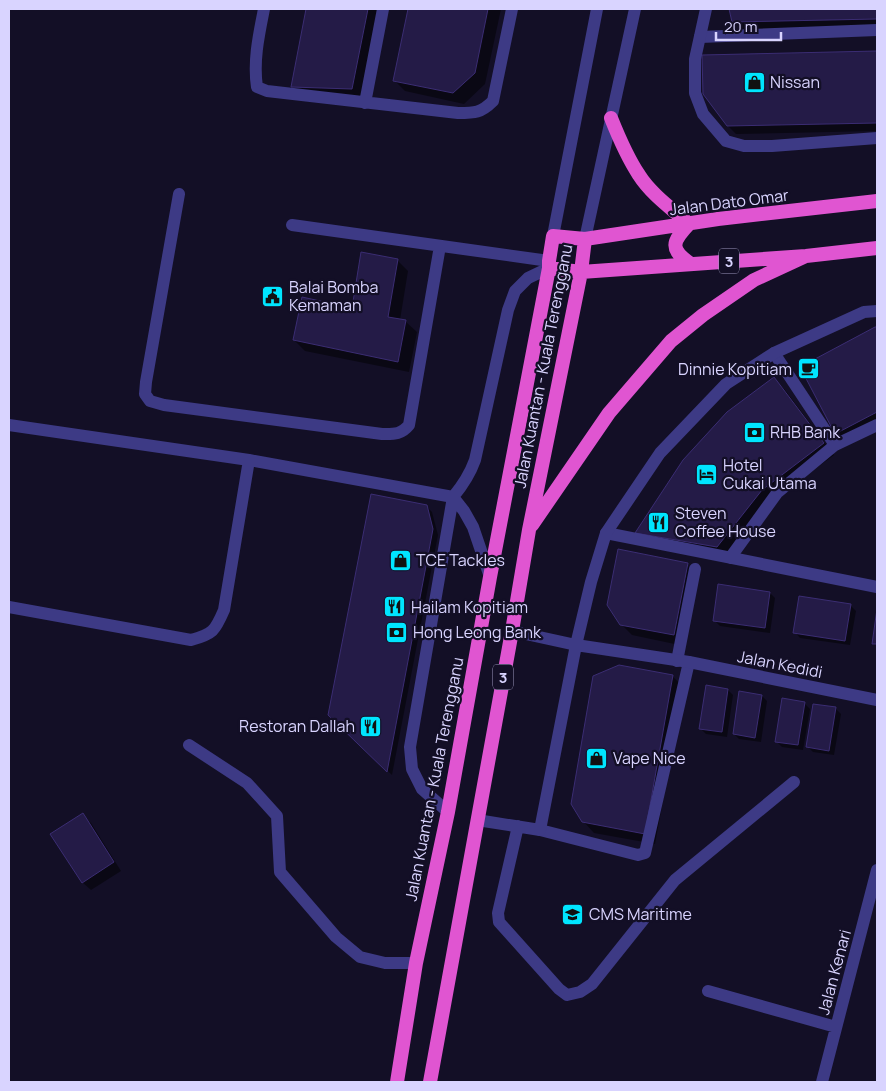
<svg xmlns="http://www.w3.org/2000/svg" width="886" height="1091" font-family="Manrope,sans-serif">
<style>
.shadow{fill:#0007}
.building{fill:#241b47;stroke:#3b2d73}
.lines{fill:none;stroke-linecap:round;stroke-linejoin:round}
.service{stroke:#3d3a85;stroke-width:12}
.minor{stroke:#3d3a85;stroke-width:12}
.trunk{stroke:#e055d1;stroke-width:14}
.labels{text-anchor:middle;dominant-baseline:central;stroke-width:4.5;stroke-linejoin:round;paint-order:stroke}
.shield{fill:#130f26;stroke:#9e99be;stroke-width:1}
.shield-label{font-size:15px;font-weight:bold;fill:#d9d4ff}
.poi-label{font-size:16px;fill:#d9d4ff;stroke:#130f26;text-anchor:start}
.street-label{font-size:16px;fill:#d9d4ff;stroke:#130f26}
</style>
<rect width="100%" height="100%" fill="#130f26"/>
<path class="shadow" d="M308,9H381L362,99L303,98L293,87Z
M409,9H501L485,84L464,104L405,91L394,80Z
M730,9H877V27L742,30L733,21Z
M877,52V131L736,134L728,126L703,56Z
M397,260L408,271L400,320L406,322L417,332L409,372L305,351L294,340L353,310Z
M875,328H877V429L847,445L836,434L802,367Z
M774,379L785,390L834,455L773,500L728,558L647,543Z
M427,507L432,512L438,535L392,775L329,714Z
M687,565L698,576L684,646L632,635L621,624Z
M770,593L775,598L770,633L720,626L714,620Z
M850,605L856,611L850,645L800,638L795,632Z
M619,667L673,677L684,687L655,844L594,833L583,821Z
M728,690L733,695L727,737L706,734L700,728Z
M762,696L767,701L761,742L739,739L734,734Z
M804,703L810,709L803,750L782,747L776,741Z
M836,709L841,714L834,755L813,752L808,747Z
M82,815L91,823L121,871L91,890L82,882Z"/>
<path class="building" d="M306,9H368L352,89L291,87Z
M408,9H488L475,73L453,93L393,81Z
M729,9H877V19L732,22Z
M877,51V123L727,126L703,94L702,55Z
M361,252L398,259L388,317L406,320L398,362L293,340L302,297L352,308Z
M875,327H877V412L835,434L800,367Z
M774,377L824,443L762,490L717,547L635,533L683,460L727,412Z
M371,494L427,505L433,529L387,772L328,715Z
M618,549L688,563L674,635L620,625L607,605Z
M718,584L770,592L765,628L713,621Z
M799,596L851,604L845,641L793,633Z
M877,609V644H872Z
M619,665L673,675L645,834L582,822L571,804L593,676Z
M706,685L728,689L722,732L699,729Z
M739,691L762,695L755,738L733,734Z
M782,698L805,702L798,745L775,742Z
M813,704L836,707L829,751L806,747Z
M83,813L114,862L82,883L50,834Z"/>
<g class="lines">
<path class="service" d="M264,9C259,34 253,61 257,87L267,91L458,113C475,113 481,113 493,101L512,9
M700,37L877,30
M365,103L383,9
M179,194L146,382L145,394L150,401L164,405L382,434C393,434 401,435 409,425L440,246
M292,225L549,261
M774,353L835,445
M606,533L877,587
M730,558L777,493L835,445L877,425
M677,661L695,569
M189,745L247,783L277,816L280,872L336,937L360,957L385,963H416
M540,830L638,855L645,853L689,662"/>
<path class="minor" d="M706,9L695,59V93L703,114L726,141L744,146H772L877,138
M553,236L597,9
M585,239L635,9
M9,425L249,460L453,497L464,511L473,527L490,577
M9,607L191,640C213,634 215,631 224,610L249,460
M512,631L576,645L689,662L877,700
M448,812L422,789L412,769L410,747L453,497C463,485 470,474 475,460L508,310L515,291L528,278L549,268
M477,820L540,830L576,645L591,582L606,533L660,453L726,384L774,353L864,312L877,311
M518,826L498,913L499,922L559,989L567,995L580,992L592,984L675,880L794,782
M708,991L836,1027
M822,1082L877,870"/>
<path class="trunk" d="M611,118C619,138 627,157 639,175C651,194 672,209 689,224C672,242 669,249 691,264
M549,268L581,272L806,256L877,248
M532,525L609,413L671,341L703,315L754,280L806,256
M397,1082L416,963L448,812L490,577L549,268V261L553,236L585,239L718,219L877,201
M430,1082L512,631L529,530L581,272L585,239"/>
</g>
<defs>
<symbol id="shop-square" viewBox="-11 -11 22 22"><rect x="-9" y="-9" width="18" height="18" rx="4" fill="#00e5ff" stroke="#130f26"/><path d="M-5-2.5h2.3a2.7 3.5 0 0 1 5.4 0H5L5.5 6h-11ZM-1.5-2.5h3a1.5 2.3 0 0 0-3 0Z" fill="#111"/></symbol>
<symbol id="civic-square" viewBox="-11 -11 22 22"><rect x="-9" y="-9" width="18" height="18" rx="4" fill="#00e5ff" stroke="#130f26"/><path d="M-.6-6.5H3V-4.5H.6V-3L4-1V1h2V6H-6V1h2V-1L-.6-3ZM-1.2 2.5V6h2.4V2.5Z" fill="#111"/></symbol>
<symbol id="cafe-square" viewBox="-11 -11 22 22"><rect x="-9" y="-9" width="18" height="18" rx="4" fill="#00e5ff" stroke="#130f26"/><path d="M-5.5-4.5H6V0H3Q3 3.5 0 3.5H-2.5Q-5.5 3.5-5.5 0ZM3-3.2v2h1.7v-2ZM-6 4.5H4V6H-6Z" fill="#111"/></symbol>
<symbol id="bank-square" viewBox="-11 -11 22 22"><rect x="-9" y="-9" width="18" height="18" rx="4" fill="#00e5ff" stroke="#130f26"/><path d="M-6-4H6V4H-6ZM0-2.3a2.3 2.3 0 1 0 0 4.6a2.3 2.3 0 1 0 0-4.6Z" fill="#111"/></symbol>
<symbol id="hotel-square" viewBox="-11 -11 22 22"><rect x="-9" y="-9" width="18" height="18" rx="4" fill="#00e5ff" stroke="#130f26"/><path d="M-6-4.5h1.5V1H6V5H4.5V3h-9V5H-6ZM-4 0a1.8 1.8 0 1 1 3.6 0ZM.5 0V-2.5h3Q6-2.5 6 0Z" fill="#111"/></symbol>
<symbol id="restaurant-square" viewBox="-11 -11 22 22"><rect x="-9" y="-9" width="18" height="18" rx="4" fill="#00e5ff" stroke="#130f26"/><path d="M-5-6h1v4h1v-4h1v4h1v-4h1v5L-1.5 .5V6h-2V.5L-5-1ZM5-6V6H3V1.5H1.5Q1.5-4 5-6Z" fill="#111"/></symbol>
<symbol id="university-square" viewBox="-11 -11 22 22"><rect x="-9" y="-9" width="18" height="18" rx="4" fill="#00e5ff" stroke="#130f26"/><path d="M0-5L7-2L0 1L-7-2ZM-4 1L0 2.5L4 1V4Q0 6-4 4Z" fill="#111"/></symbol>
</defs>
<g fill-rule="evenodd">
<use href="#shop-square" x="742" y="70" width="25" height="25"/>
<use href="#civic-square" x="260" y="284" width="25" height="25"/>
<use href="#cafe-square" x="796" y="356" width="25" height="25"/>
<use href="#bank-square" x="742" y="420" width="25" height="25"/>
<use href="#hotel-square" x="694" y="462" width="25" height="25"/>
<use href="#restaurant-square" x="646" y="510" width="25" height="25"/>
<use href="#shop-square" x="388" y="548" width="25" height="25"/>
<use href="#restaurant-square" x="382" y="594" width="25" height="25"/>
<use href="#bank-square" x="384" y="620" width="25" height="25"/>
<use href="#restaurant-square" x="358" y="714" width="25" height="25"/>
<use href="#shop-square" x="584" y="746" width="25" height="25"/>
<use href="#university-square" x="560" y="902" width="25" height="25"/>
</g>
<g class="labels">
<g class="shield">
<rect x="719" y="248.5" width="20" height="25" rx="4"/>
<rect x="493" y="664.5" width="20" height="25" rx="4"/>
</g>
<g class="shield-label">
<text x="729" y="261">3</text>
<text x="503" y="677">3</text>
</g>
<g class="poi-label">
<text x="770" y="82">Nissan</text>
<text x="289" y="287">Balai Bomba<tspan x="289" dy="18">Kemaman</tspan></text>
<text x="792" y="369" text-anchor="end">Dinnie Kopitiam</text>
<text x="770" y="432">RHB Bank</text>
<text x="723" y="465">Hotel<tspan x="723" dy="18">Cukai Utama</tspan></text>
<text x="675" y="513">Steven<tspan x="675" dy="18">Coffee House</tspan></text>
<text x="416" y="560">TCE Tackles</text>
<text x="411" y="607">Hailam Kopitiam</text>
<text x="413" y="632">Hong Leong Bank</text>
<text x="355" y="726" text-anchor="end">Restoran Dallah</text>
<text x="613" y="758">Vape Nice</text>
<text x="589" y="914">CMS Maritime</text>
</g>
<g class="street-label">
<text transform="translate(729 202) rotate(-7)">Jalan Dato Omar</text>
<text transform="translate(543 366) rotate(-79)">Jalan Kuantan - Kuala Terengganu</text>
<text transform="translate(780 664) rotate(11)">Jalan Kedidi</text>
<text transform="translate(434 779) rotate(-79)">Jalan Kuantan - Kuala Terengganu</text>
<text transform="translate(834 972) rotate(-75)">Jalan Kenari</text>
</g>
</g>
<rect width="886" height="1091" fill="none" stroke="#d9d4ff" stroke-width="20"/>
<path d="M716 32v8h65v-8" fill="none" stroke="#d9d4ff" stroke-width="2.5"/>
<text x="724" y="32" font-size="15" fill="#d9d4ff" stroke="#130f26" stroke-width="4" paint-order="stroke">20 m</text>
</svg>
